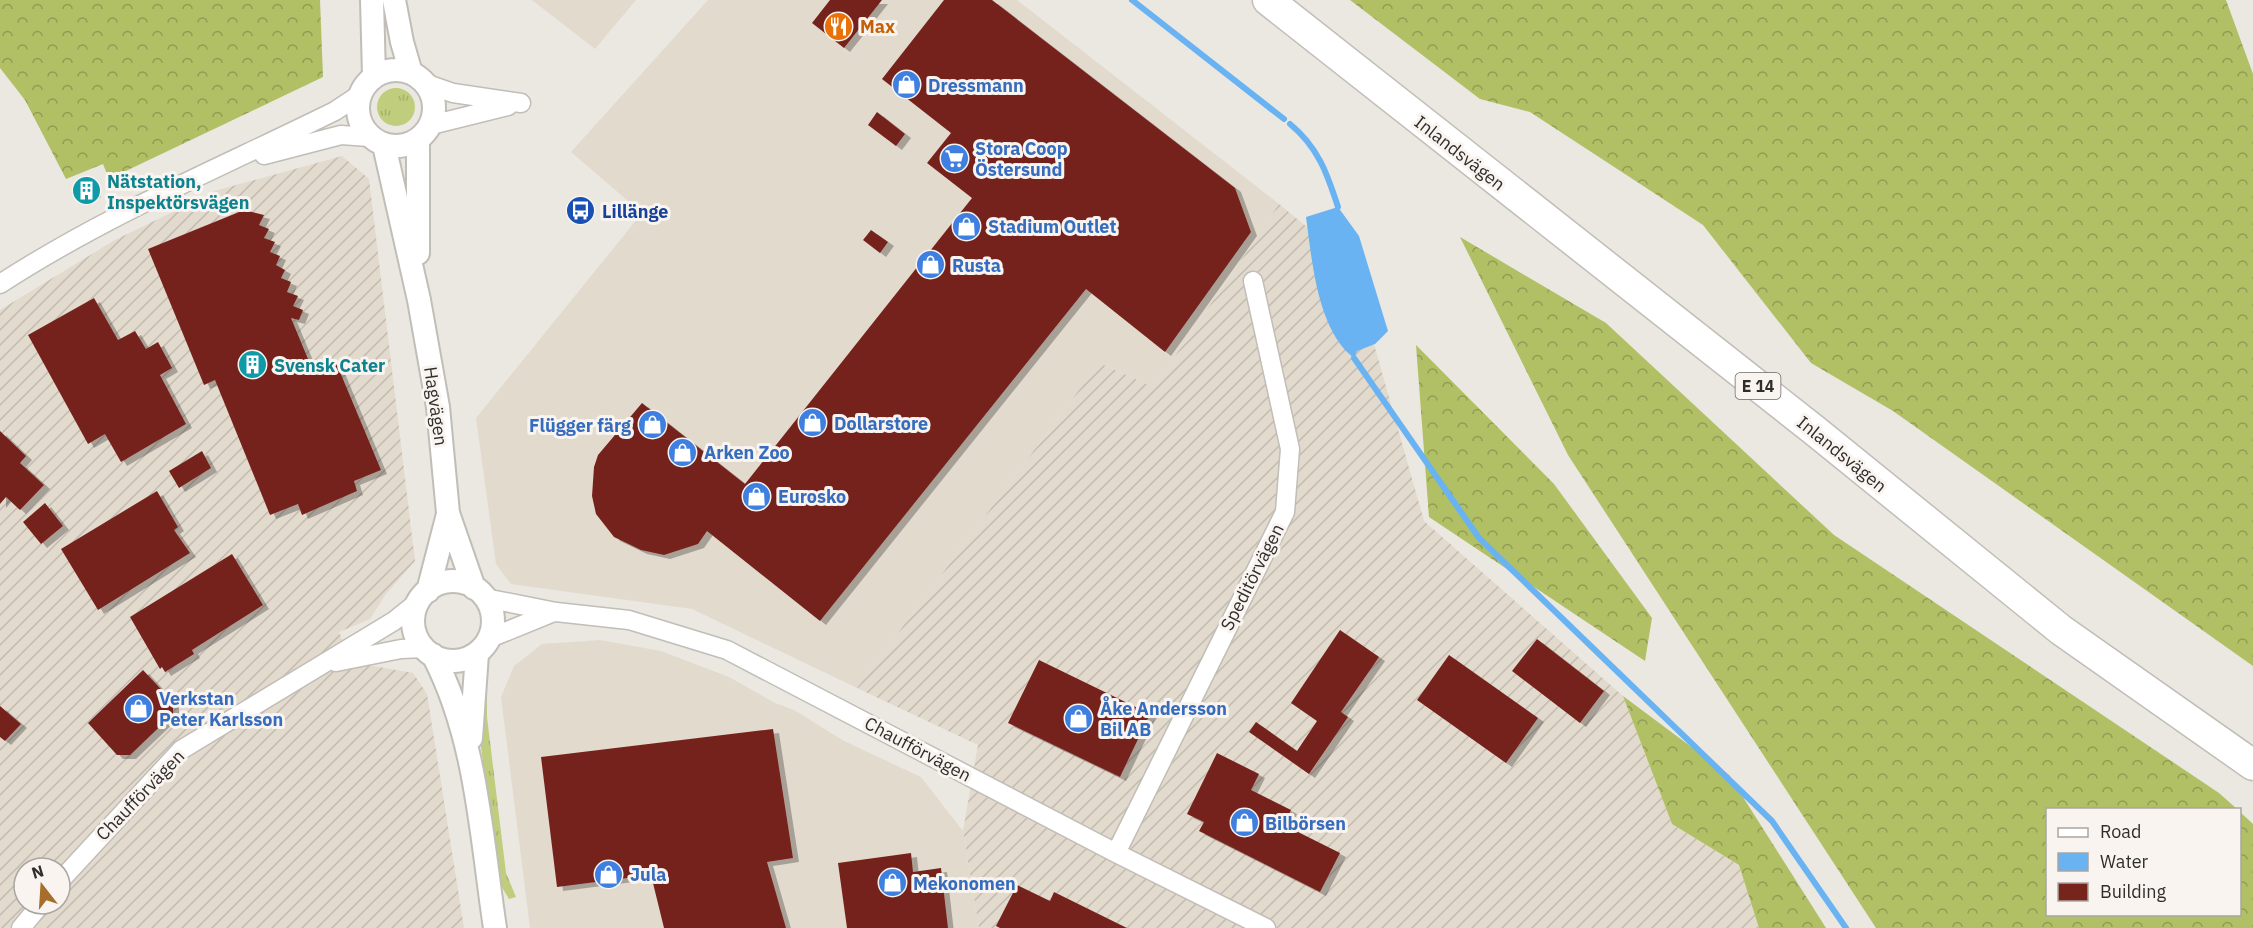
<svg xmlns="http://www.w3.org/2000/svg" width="2253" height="928" font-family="'IBM Plex Sans',sans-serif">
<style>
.built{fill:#e3dace}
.industrial{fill:url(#industrial-furrows);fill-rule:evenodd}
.grass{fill:url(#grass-tufts)}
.forest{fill:url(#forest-crowns)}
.water{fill:#6ab3f2}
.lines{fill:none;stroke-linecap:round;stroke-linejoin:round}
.stream{stroke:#6ab3f2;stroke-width:6}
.building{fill:#76241c;filter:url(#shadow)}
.minor-casing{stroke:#c1bdb7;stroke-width:21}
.tertiary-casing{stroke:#c1bdb7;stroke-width:26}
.trunk-casing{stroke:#c1bdb7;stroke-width:33}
.minor{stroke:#fff;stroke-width:18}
.tertiary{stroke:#fff;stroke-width:22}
.trunk{stroke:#fff;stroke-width:30}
.labels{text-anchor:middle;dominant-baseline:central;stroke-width:6;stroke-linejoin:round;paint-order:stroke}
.shield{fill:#f9f4ef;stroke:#6c6966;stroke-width:1.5}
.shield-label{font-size:16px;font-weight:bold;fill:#302e2c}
.food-label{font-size:18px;font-weight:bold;fill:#c56008;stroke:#f9f4ef;text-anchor:start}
.shop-label{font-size:18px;font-weight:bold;fill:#366cbe;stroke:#f9f4ef;text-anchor:start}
.street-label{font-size:18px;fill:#302e2c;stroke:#f9f4ef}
.culture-label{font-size:18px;font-weight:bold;fill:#0d838f;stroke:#f9f4ef;text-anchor:start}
.transit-label{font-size:18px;font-weight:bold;fill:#164399;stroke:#f9f4ef;text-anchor:start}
</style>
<defs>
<pattern id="industrial-furrows" width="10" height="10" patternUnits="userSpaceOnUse" patternTransform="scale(1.5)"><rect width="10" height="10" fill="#e3dace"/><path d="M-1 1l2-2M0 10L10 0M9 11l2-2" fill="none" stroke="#c3bbb1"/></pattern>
<pattern id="grass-tufts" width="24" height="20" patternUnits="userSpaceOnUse" patternTransform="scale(1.5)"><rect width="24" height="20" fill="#c0cd7d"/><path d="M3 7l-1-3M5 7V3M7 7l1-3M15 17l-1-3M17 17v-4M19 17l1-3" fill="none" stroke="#a5b06c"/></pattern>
<pattern id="forest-crowns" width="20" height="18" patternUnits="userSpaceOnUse" patternTransform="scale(1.5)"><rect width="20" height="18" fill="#b1bf65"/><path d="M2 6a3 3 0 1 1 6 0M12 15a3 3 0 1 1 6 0" fill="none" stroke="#909c53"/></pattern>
<filter id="shadow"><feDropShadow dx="6" dy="4" stdDeviation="0" flood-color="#0004"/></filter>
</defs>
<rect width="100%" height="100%" fill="#ebe7e1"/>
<path class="built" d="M532,0H636L595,49Z
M708,0H1017L1279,204L1154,387L1099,363L857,688L692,609L511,584L496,564L476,418L642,213L571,152Z
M600,640L661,651L729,677L775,703L794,710L844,741L921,777L963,831L979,928H530L501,697L514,666L542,644Z"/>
<path class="industrial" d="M342,156L369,179L415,561L386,594L370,619L339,632L351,662L413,673L427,694L464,928H0V310L115,240L218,190ZM24,868H60V904H24Z
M1279,204L1351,263L1424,521L1623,696L1672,824L1739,865L1759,928H979L963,831L978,745L857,688L1099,363L1154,387Z"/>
<path class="grass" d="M377 107a19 19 0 1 1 38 0a19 19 0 1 1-38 0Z
M482,683L487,688V717L506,873L516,897L509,899L500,884L497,868L480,739Z"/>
<path class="forest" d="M0,0H320L323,77L109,179L103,164L66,179L25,100L0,68Z
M1350,0H2226L2253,74V666L1893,411L1811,363L1703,225L1530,112L1480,99Z
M1460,237L1606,323L1834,535L2219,793L2237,809L2048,810V914H2240V812L2253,824V928H1876L1568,455Z
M1416,345L1554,484L1652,618L1645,661L1429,517Z
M1623,696L1729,775L1826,928H1759L1739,865L1672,824Z"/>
<path class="water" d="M1338,207L1359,236L1388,331L1375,344L1357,351L1354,358C1317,330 1312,260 1306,217Z"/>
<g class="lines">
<path class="stream" d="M1132,0L1284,119
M1290,124C1318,147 1327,173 1338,207
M1354,358L1479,538L1772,821L1846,928"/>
</g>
<path class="building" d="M830,0H882L844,48L812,23Z
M944,0H992L1235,188L1251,232L1165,352L1086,289L820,621L707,531L698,544L664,555L641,550L614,537L596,514L592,496L594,467L598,455L642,403L745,484L972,198L927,163L951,133L882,79Z
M877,112L905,134L896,146L868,125Z
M87,182L95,193L85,200L77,188Z
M244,210L264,215L259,225L269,229L264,238L275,242L270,252L280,256L276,265L285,270L281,278L291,282L287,292L298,296L293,306L303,310L299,320L291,318L313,371L335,360L381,470L354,481L357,491L302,515L298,504L270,515L215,380L204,385L148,249Z
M871,230L888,242L880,253L863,240Z
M94,298L118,340L135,331L146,349L158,342L172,368L160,375L186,424L121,462L105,434L88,444L28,335Z
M0,431L26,456L20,463L44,485L20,510L6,497L0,504Z
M202,451L211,468L179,488L169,471Z
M157,491L178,527L174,530L190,553L98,610L61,549Z
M45,503L63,526L41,544L23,522Z
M232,554L263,605L192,650L194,654L165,672L162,667L160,669L130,617Z
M1340,630L1379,657L1341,712L1348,717L1309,774L1249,732L1256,722L1297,751L1317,721L1291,703Z
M1537,639L1604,691L1580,723L1512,671Z
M1449,655L1538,718L1506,763L1417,700Z
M1039,660L1150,714L1120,777L1008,723Z
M143,670L173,702V714L130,755H117L88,723Z
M0,706L21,724L5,741L0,737Z
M773,729L793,858L767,862L786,928H664L651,875L557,887L541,757Z
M1217,753L1259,774L1251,790L1291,810L1284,825L1340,853L1320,892L1199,831L1204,822L1187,814Z
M911,853L913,872L941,868L948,928H847L838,863Z
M1017,885L1050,901L1054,892L1127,928H1000L996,926Z"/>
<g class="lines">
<defs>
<path id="minor" d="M427,84L453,93L521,103
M431,125L508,106
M264,155L341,135L369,137
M0,284C106,215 222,167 335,111L359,95
M485,598L556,612L629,620L727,650L1116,853L1266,928
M490,638L554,612
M336,662L401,649L424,648
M1116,853L1285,512L1290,449L1253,281
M60,881L181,750L394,621L419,601
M21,928L41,904"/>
<path id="tertiary" d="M372,0L374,76
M394,0L402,42L411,73
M358 108a38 38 0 1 1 76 0a38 38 0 1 1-76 0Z
M418,140V253
M384,145L419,300L438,407L448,513L474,588
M413 621a40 40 0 1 1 80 0a40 40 0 1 1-80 0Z
M428,591L448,514
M433,655C477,739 481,836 495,928
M471,738L477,654"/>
<path id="trunk" d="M1268,0L1814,430L2061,630L2253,765"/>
</defs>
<use href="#minor" class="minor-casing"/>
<use href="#tertiary" class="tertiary-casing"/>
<use href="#trunk" class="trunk-casing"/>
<use href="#minor" class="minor"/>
<use href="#tertiary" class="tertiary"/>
<use href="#trunk" class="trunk"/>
</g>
<defs>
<symbol id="restaurant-disc" viewBox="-11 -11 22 22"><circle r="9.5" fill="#e8710a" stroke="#f9f4ef"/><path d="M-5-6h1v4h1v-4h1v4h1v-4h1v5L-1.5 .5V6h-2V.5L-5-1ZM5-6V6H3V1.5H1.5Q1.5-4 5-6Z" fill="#fff"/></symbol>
<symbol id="shop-disc" viewBox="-11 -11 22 22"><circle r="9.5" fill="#3f7fe0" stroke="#f9f4ef"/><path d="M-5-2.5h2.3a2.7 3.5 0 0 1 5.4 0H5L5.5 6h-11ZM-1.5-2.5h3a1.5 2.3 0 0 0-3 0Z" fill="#fff"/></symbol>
<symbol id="supermarket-disc" viewBox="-11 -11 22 22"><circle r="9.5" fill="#3f7fe0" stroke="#f9f4ef"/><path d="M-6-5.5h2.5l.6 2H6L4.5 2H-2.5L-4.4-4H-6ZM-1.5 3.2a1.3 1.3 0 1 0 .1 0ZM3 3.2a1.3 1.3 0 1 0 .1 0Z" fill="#fff"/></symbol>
<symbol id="building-disc" viewBox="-11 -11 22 22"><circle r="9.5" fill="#0f9aa8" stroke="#f9f4ef"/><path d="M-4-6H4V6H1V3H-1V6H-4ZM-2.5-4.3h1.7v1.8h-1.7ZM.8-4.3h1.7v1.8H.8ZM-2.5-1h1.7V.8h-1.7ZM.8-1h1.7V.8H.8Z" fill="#fff"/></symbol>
<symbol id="bus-disc" viewBox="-11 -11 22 22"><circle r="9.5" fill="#1a4fb4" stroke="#f9f4ef"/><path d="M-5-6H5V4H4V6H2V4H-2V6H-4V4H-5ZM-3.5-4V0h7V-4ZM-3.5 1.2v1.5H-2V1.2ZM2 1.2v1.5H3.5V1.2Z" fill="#fff"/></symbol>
</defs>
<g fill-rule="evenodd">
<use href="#restaurant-disc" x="822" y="10" width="33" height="33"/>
<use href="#shop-disc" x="890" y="68" width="33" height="33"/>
<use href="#supermarket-disc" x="938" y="142" width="33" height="33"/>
<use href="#building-disc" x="70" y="174" width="33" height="33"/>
<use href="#bus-disc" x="564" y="194" width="33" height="33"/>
<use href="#shop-disc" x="950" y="210" width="33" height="33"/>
<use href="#shop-disc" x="914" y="248" width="33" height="33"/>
<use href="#building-disc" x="236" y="348" width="33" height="33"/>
<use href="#shop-disc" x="796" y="406" width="33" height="33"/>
<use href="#shop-disc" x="636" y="408" width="33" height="33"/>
<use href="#shop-disc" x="666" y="436" width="33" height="33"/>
<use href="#shop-disc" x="740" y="480" width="33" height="33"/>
<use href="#shop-disc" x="122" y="692" width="33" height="33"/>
<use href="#shop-disc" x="1062" y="702" width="33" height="33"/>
<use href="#shop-disc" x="1228" y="806" width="33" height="33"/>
<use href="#shop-disc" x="592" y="858" width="33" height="33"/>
<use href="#shop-disc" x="876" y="866" width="33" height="33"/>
</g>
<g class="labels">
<rect class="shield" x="1735.5" y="373" width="45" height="26" rx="4.5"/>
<g class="shield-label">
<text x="1758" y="386">E 14</text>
</g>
<g class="food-label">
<text x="860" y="26">Max</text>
</g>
<g class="shop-label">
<text x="928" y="85">Dressmann</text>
<text x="975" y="148">Stora Coop<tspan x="975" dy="21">Östersund</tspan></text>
<text x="988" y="226">Stadium Outlet</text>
<text x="952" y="265">Rusta</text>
<text x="834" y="423">Dollarstore</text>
<text x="631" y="425" text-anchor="end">Flügger färg</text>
<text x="704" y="452">Arken Zoo</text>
<text x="778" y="496">Eurosko</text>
<text x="159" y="698">Verkstan<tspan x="159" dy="21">Peter Karlsson</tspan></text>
<text x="1100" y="708">Åke Andersson<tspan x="1100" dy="21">Bil AB</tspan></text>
<text x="1265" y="823">Bilbörsen</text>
<text x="630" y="874">Jula</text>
<text x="913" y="883">Mekonomen</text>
</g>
<g class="street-label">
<text transform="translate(1460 153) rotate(38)">Inlandsvägen</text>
<text transform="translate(436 406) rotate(82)">Hagvägen</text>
<text transform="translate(1842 454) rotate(39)">Inlandsvägen</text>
<text transform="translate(1252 577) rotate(-63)">Speditörvägen</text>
<text transform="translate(918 749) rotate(28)">Chaufförvägen</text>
<text transform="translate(140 795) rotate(-46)">Chaufförvägen</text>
</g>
<g class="culture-label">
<text x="107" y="181">Nätstation,<tspan x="107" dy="21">Inspektörsvägen</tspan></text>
<text x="274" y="365">Svensk Cater</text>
</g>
<g class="transit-label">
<text x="602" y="211">Lillänge</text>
</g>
</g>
<rect x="2046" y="808" width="195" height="108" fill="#f9f4ef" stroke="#a9a5a1" stroke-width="1.5"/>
<rect x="2058" y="828" width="30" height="9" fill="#ffffff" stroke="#a9a5a1" stroke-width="1.5"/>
<text x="2100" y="838" font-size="18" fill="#302e2c">Road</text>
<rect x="2058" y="853" width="30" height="18" fill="#6ab3f2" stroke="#a9a5a1" stroke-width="1.5"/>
<text x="2100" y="868" font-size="18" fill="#302e2c">Water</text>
<rect x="2058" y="883" width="30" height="18" fill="#76241c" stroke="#a9a5a1" stroke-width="1.5"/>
<text x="2100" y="898" font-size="18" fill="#302e2c">Building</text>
<g transform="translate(42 886) rotate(343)"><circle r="28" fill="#f9f4ef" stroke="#a9a5a1" stroke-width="1.5"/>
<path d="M0-4.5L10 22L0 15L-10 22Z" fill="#a66d2b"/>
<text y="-9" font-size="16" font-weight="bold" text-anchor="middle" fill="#302e2c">N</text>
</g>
</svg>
